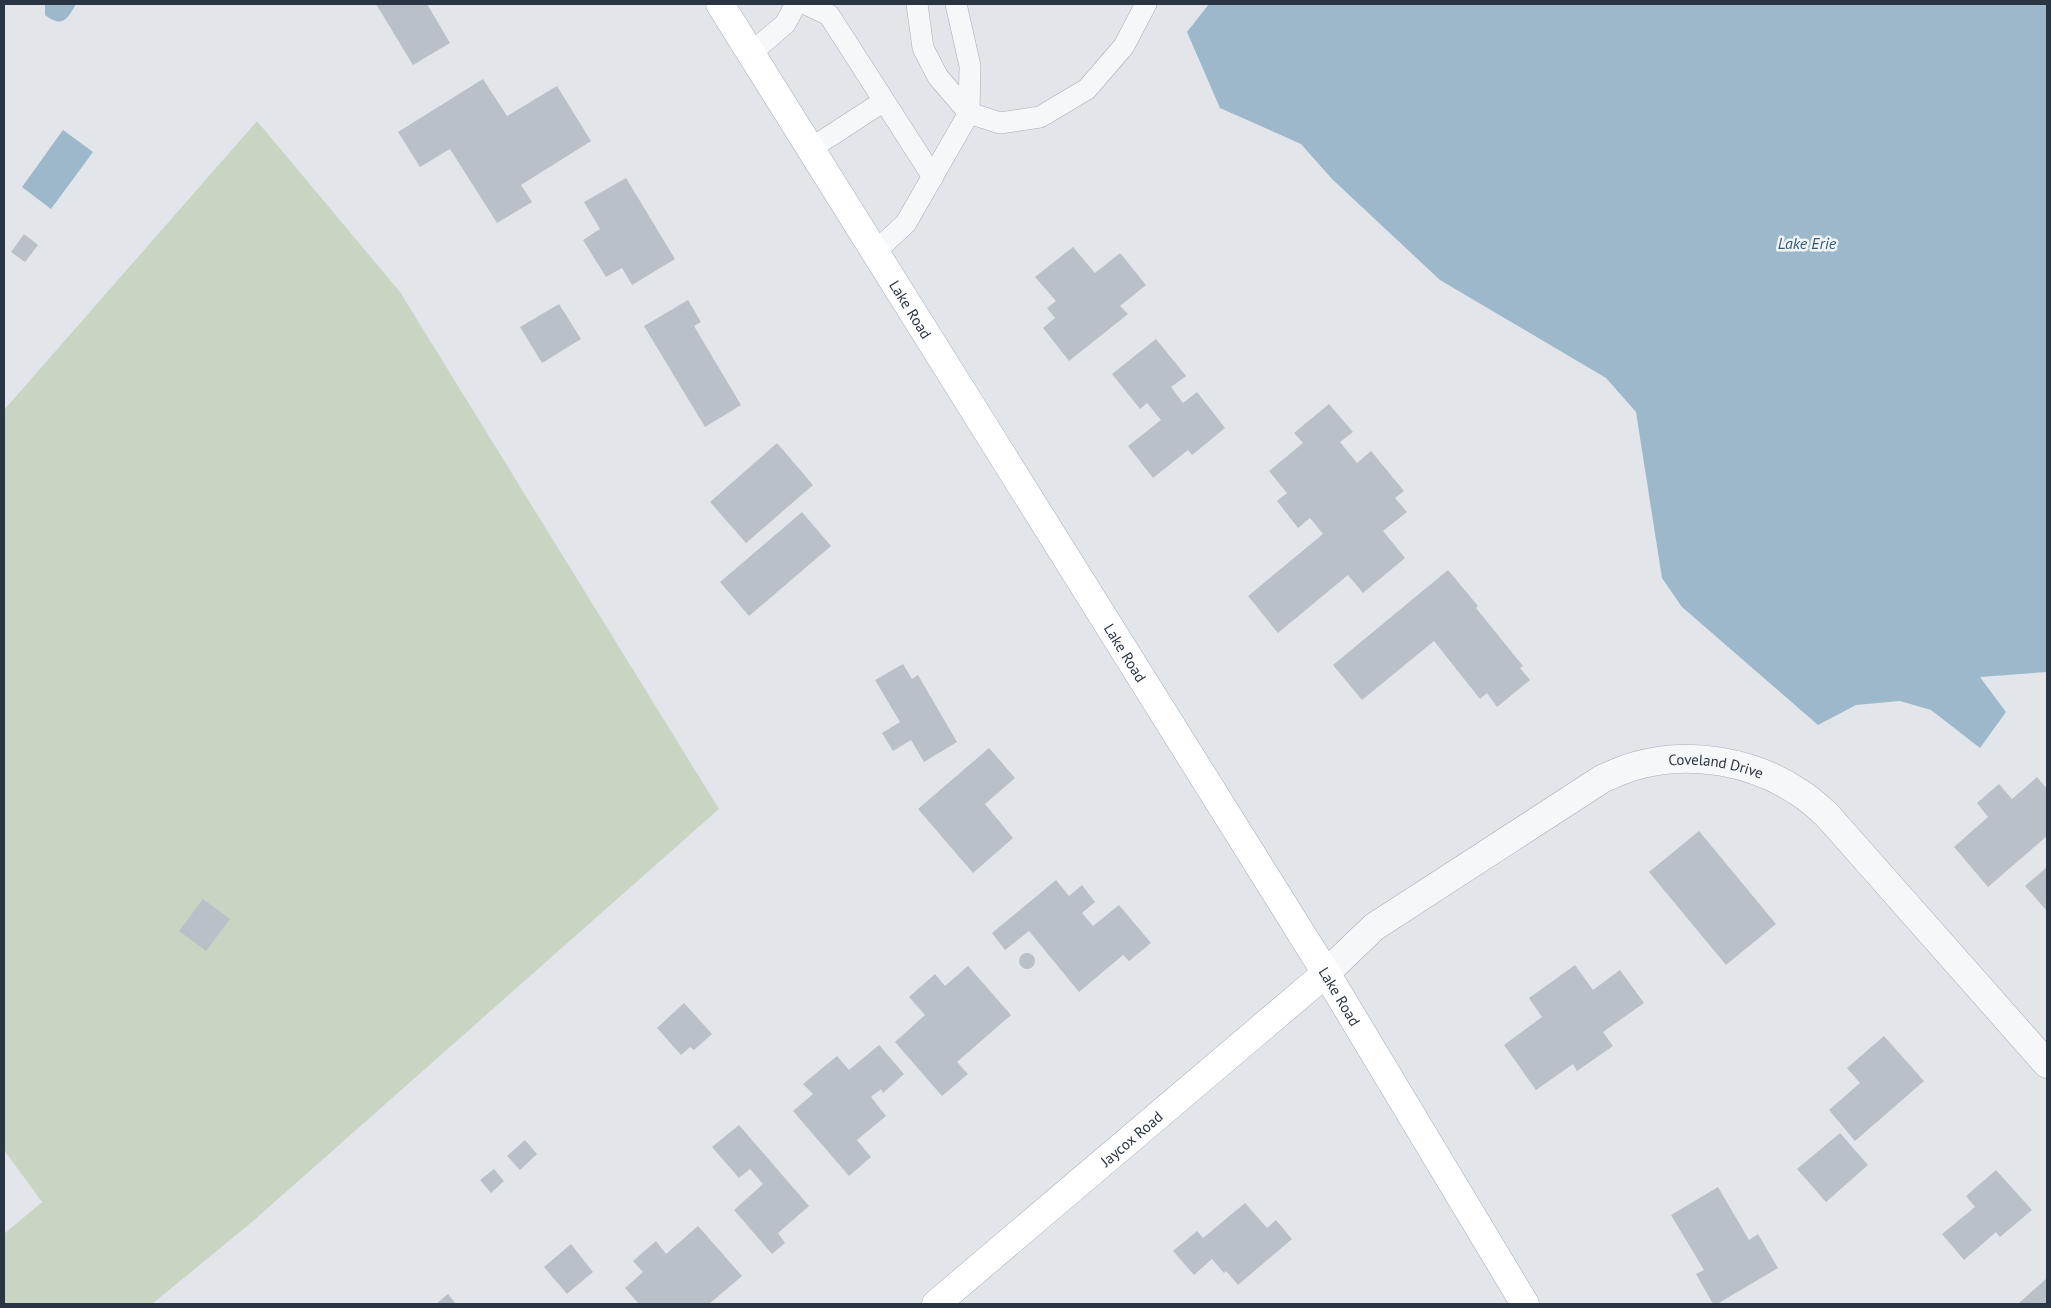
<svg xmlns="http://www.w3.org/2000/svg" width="2051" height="1308" font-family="'PT Sans',sans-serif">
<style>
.green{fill:#c9d5c3}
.water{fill:#9db8ca}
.building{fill:#b9c0c8}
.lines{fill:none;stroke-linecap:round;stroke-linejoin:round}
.lane-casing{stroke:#a7adb5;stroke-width:22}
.street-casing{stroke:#a7adb5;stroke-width:29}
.secondary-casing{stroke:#a7adb5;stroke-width:29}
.primary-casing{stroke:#a1acb6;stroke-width:29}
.lane{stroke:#f5f7f9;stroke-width:21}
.street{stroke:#f5f7f9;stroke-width:28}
.secondary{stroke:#fff;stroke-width:28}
.primary{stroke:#fff;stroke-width:28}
.labels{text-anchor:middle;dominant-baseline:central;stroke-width:5;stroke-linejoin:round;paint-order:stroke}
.street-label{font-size:15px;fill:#2a3543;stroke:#f2f5f8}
.water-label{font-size:16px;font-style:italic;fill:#345877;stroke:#f2f5f8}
</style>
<rect width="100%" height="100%" fill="#e2e6eb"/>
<path class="green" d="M257,121L400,292L719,809L252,1222L152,1304H4V1234L42,1202L4,1150V410Z"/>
<path class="water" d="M45,4H76C67,20 62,28 45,15Z
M1209,4H2047V672L1980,677L2006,712L1980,748L1931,710L1900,701L1856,705L1818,725L1682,607L1662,578L1636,412L1606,378L1440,280L1332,179L1301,144L1220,108L1187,32Z
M63,130L93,152L51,209L22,187Z"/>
<path class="building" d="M376,4H427L450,43L413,65Z
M483,79L507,116L557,86L591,141L521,185L532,202L497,223L450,149L420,167L398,132Z
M626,178L675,259L632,285L622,268L606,277L583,240L600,229L584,202Z
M24,234L38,245L25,262L11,252Z
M1073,247L1095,273L1120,253L1146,285L1120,306L1128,314L1069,361L1043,328L1055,318L1047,308L1056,301L1035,277Z
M688,300L701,322L694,326L741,405L705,427L644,326Z
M559,304L581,339L542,363L520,327Z
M1156,339L1186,376L1171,387L1183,403L1197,392L1225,428L1192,455L1188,450L1153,478L1128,446L1161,420L1147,403L1140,409L1112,374Z
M1329,404L1353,432L1340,442L1357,463L1371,451L1404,491L1395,498L1407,512L1383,531L1405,558L1363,593L1348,575L1278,633L1248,596L1323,534L1310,518L1298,528L1277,501L1287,493L1269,471L1303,443L1294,433Z
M777,443L813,485L746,543L710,502Z
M802,512L831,546L749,616L720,582Z
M1448,570L1478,606L1476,608L1523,666L1520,668L1530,680L1497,707L1487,693L1480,699L1434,641L1362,700L1333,665Z
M903,664L912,679L918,675L957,742L924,762L911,740L893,751L882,733L900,722L875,680Z
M989,748L1015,778L985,804L1013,838L973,873L918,809Z
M2037,777L2047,789V836L1988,887L1954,847L1988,817L1977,803L1999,784L2012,799Z
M1699,831L1776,924L1726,965L1649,872Z
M2047,867V911L2025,886Z
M1056,880L1069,896L1082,885L1095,902L1082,913L1093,926L1119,905L1151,943L1129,961L1123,955L1079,992L1029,931L1005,950L992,933Z
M203,899L230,919L206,951L179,931Z
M1019 961a8 8 0 1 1 16 0a8 8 0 1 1-16 0Z
M1575,965L1593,990L1620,970L1644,1003L1603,1032L1613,1046L1577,1071L1573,1064L1536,1090L1504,1045L1542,1017L1529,998Z
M968,966L1011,1015L957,1062L968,1074L942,1096L895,1042L925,1015L909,997L935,974L945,986Z
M684,1003L712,1034L694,1050L690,1047L681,1055L657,1028Z
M1884,1036L1924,1081L1855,1141L1829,1110L1860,1083L1847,1068Z
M879,1045L904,1074L883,1093L881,1089L871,1097L886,1116L857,1140L871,1157L849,1176L793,1111L813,1094L803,1084L837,1056L849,1070Z
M739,1125L809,1206L778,1233L785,1243L772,1254L734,1210L763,1184L750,1169L739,1178L712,1147Z
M1840,1133L1868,1165L1826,1202L1797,1169Z
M525,1140L537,1154L520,1170L507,1156Z
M494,1169L504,1181L491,1193L480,1180Z
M1996,1170L2032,1210L2000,1237L1996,1232L1964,1260L1942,1234L1975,1207L1966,1196Z
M1718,1187L1749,1240L1758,1234L1778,1268L1717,1304H1713L1696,1274L1704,1270L1671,1215Z
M1245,1203L1267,1228L1276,1220L1292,1239L1238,1285L1226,1271L1224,1273L1212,1259L1194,1275L1173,1251L1197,1231L1203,1238Z
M698,1226L742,1276L709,1304H639L625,1288L643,1272L633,1261L656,1241L666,1254Z
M571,1244L593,1272L567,1294L544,1267Z
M2047,1278V1304H2020L2019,1303Z
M448,1294L456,1304H436Z"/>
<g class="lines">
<defs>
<path id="lane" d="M806,4L829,15L933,177
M917,4L923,48L938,77L969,113L1000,123L1040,117L1087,89L1124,46L1146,4
M751,53L785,24L796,4
M810,149L884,101
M875,252L906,223L969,113L970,66L956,4"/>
<g id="street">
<path id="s1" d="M1326,973L1374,927L1602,779C1613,774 1624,769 1635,766C1689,750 1753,761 1800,793C1810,799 1818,807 1827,815L2047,1064"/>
</g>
<g id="secondary">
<path id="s2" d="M936,1304L1326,973"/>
</g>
<g id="primary">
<path id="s3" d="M720,4L1326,973L1525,1304"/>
</g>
</defs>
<use href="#lane" class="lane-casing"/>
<use href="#street" class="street-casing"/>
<use href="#secondary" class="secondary-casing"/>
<use href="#primary" class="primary-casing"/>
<use href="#lane" class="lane"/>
<use href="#street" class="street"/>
<use href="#secondary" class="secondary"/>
<use href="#primary" class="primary"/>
</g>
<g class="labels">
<g class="street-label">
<text stroke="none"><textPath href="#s3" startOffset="360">Lake Road</textPath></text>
<text stroke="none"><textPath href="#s3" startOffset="765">Lake Road</textPath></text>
<text stroke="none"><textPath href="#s1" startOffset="456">Coveland Drive</textPath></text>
<text stroke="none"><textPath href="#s3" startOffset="1170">Lake Road</textPath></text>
<text stroke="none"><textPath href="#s2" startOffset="256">Jaycox Road</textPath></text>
</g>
<g class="water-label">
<text x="1807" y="243">Lake Erie</text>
</g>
</g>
<rect width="2051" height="1308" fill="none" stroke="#2a3543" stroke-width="10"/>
</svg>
